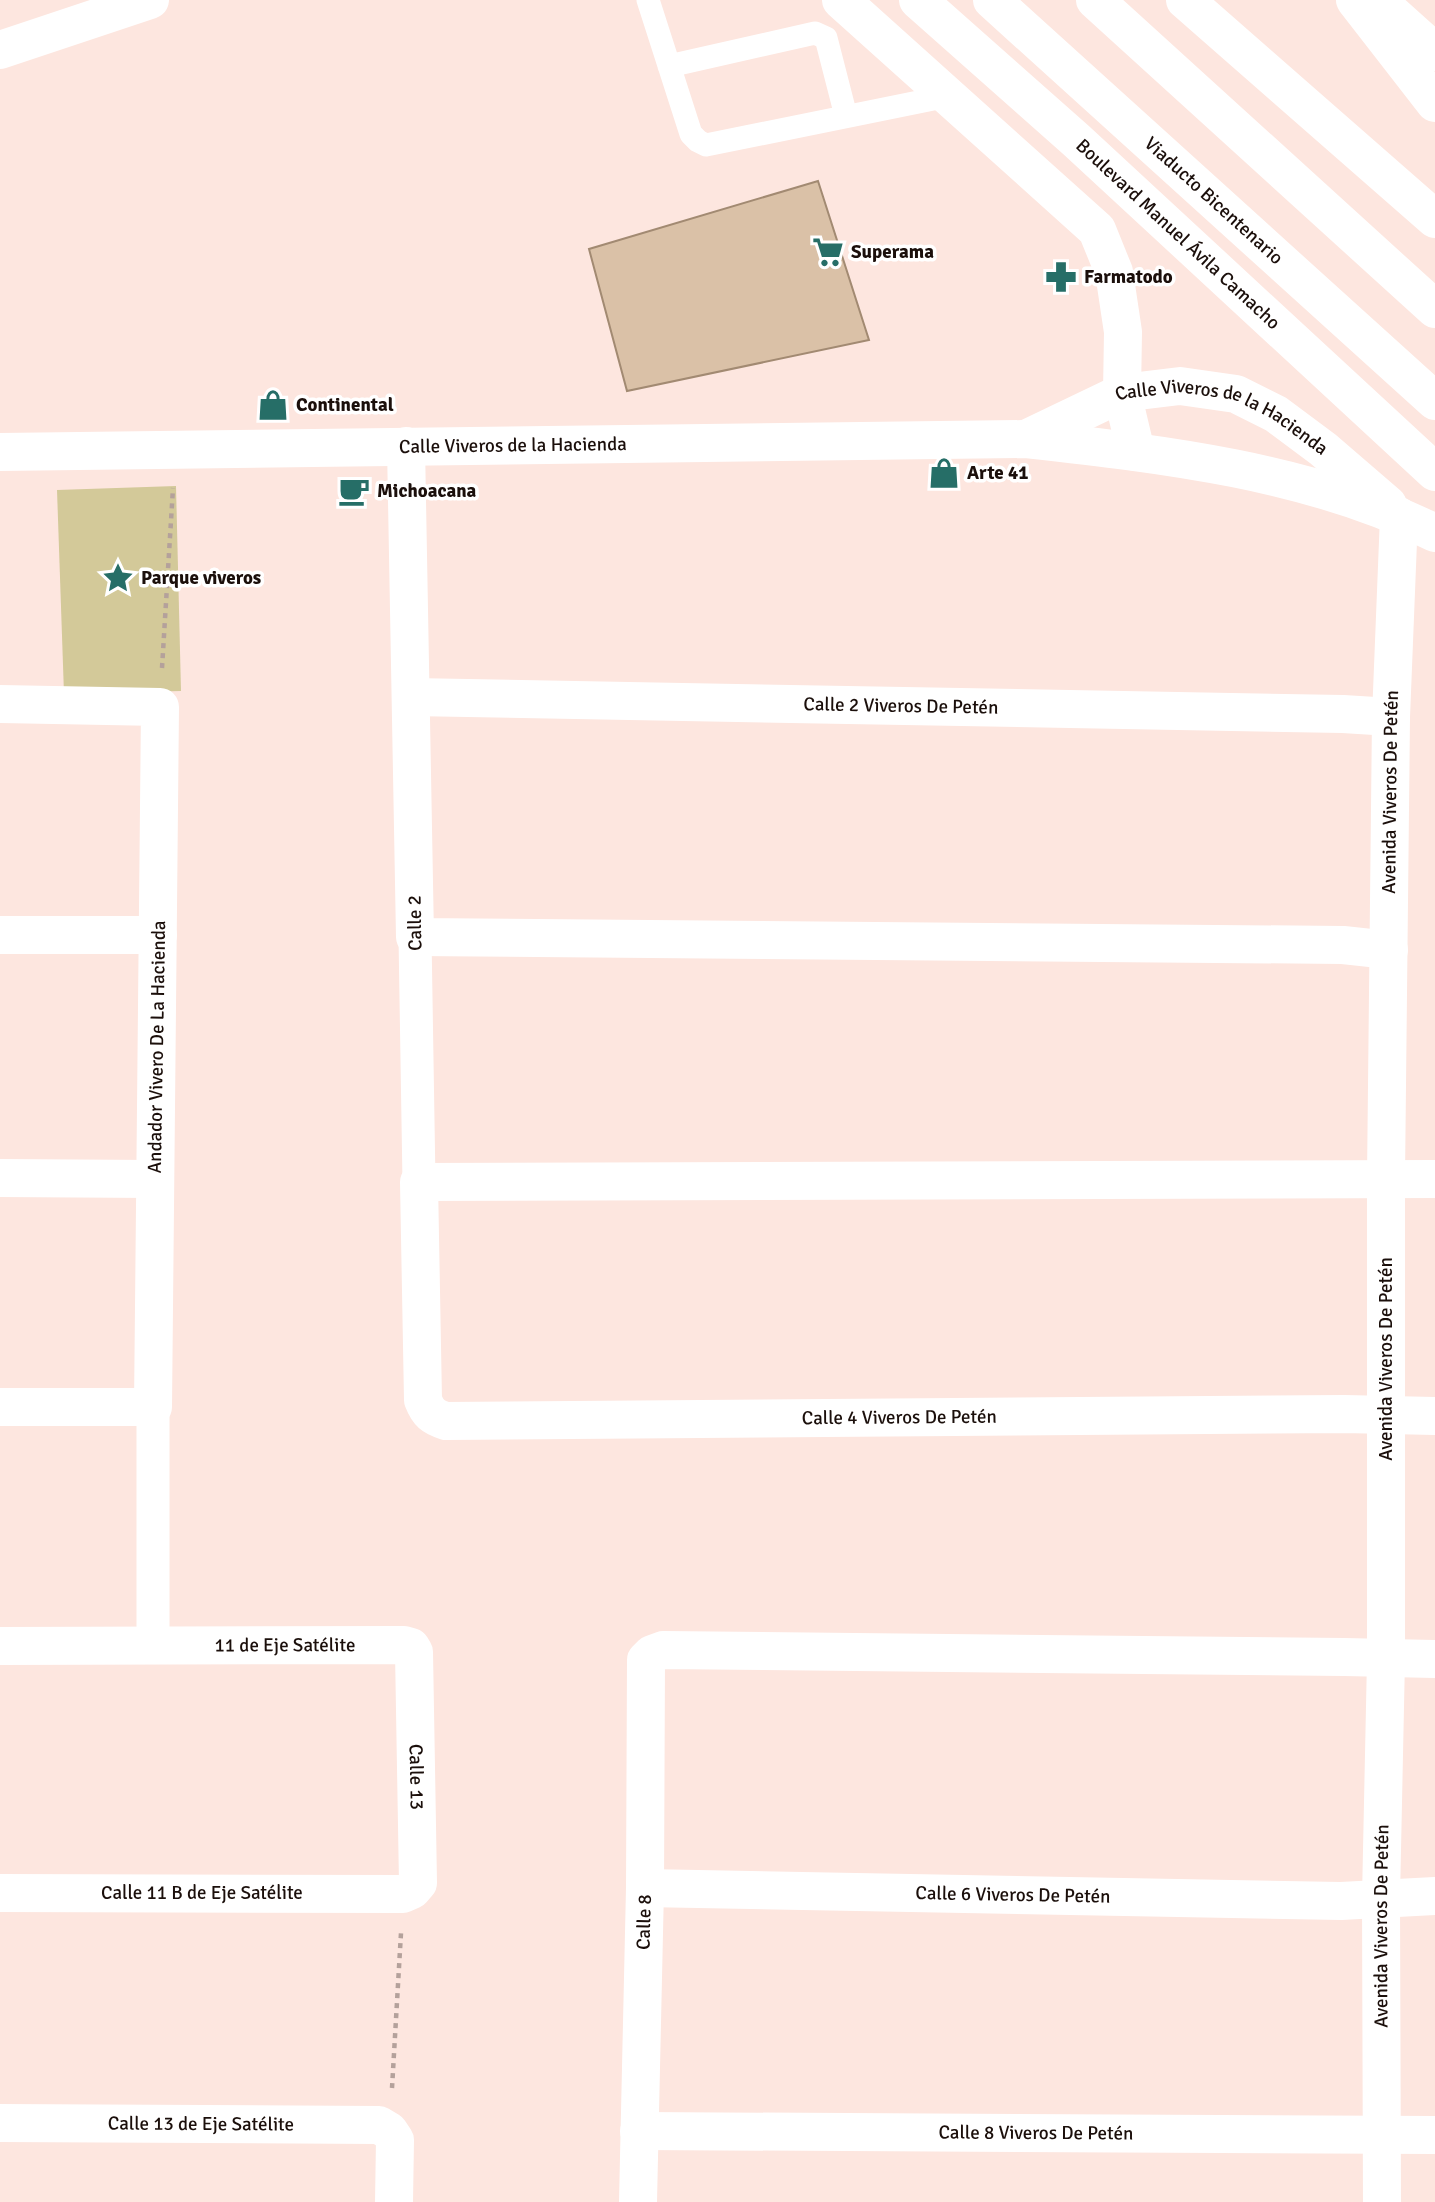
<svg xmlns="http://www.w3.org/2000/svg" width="1435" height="2202" font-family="Signika,sans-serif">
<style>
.green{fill:#d3c999}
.building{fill:#dac1a7;stroke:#a28a72;stroke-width:2}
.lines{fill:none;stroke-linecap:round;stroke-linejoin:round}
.path{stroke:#b4a19b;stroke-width:4.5;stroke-dasharray:5 5;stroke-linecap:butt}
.service{stroke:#fff;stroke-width:23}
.pedestrian{stroke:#fff;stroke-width:33}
.minor{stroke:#fff;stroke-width:38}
.secondary{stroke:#fff;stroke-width:38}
.primary{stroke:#fff;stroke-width:38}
.trunk{stroke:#fff;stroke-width:38}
.motorway{stroke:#fff;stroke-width:38}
.labels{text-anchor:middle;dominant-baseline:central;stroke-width:7;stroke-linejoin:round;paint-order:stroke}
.street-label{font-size:19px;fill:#1b0f0b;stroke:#fff}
.poi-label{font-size:19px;font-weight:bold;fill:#1b0f0b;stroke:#fff;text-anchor:start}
</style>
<rect width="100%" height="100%" fill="#fde6df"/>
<path class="green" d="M176,486L181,691L64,694L57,490Z"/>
<path class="building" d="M818,181L869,340L627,391L589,249Z"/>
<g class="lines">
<path class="path" d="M162,668L173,488
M392,2088L401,1933"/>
<path class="service" d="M648,0L691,134L698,141L706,145L948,96
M669,66L815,33L826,38L846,116"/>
<path class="pedestrian" d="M415,937L419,1182
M153,1646V1407"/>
<g class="minor">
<path d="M841,0L1097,230L1114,272L1123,332L1122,393L1136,452"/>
<path d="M0,50L150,0"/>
<path d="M406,446L415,937L1343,945L1389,950"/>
<path id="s1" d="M411,697L1343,714L1391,717"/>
<path d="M0,704L160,707L153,1407H0"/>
<path d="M0,935H158"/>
<path d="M0,1178L155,1179"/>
<path id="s2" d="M1435,1179L419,1182L423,1400C428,1413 433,1417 446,1421L1344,1414L1435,1416"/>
<path id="s3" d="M0,1646L404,1645L411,1647L414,1652L418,1883L412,1890L403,1894L0,1893"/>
<path id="s4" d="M645,1888L1341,1901L1435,1896"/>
<path id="s5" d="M0,2123L379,2125L389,2131L395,2140L394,2202"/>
<path id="s6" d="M639,2131L1435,2135"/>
<path id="s7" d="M638,2202L645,1888L646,1660L652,1654L663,1650L1344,1657L1435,1659"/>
<path id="s8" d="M1382,2202L1381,1898L1386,1659V1178L1391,717L1399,516"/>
</g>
<g class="secondary">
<path id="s9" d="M1026,439L1122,393L1180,386L1236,394L1276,414L1323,449L1388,505"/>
<path id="s10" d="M0,452L1026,439C1162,454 1311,471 1435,533"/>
</g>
<g class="primary">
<path id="s11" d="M918,0L1076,140L1435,472"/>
<path d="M1377,0L1435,52"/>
</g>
<path class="trunk" d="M1095,0L1435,309
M1185,0L1435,219
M1355,0L1435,103"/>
<path class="motorway" id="s12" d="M992,0L1435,401"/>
</g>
<defs>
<symbol id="supermarket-bare" viewBox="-9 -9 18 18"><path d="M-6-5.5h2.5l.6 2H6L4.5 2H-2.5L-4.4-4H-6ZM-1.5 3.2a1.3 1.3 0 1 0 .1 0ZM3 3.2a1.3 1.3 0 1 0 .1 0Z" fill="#266e67" stroke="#fff" stroke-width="2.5" paint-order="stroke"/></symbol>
<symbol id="pharmacy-bare" viewBox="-9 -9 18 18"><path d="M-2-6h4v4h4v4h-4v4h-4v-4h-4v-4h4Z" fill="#266e67" stroke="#fff" stroke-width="2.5" paint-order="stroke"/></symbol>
<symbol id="shop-bare" viewBox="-9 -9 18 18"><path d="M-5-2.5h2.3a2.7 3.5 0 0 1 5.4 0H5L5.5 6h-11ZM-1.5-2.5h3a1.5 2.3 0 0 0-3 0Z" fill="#266e67" stroke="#fff" stroke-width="2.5" paint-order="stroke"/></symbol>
<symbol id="cafe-bare" viewBox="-9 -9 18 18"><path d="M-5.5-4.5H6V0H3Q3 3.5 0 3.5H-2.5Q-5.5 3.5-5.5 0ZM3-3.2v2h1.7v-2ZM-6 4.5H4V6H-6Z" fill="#266e67" stroke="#fff" stroke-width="2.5" paint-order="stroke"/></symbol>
<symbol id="sight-bare" viewBox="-9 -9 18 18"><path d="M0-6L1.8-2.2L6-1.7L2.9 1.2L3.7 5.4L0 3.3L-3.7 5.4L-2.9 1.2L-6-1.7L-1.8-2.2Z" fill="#266e67" stroke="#fff" stroke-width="2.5" paint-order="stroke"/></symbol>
</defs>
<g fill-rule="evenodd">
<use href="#supermarket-bare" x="806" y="230" width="44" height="44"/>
<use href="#pharmacy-bare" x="1039" y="255" width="44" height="44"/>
<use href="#shop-bare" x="251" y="383" width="44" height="44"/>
<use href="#shop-bare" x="922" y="451" width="44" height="44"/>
<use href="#cafe-bare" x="332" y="469" width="44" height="44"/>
<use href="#sight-bare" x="96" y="556" width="44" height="44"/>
</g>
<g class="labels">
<g class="street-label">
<text stroke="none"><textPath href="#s12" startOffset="299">Viaducto Bicentenario</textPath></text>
<text stroke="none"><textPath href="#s11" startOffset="350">Boulevard Manuel Ávila Camacho</textPath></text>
<text stroke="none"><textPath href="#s9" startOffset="214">Calle Viveros de la Hacienda</textPath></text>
<text stroke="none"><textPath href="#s10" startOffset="513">Calle Viveros de la Hacienda</textPath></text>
<text stroke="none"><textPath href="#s1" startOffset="490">Calle 2 Viveros De Petén</textPath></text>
<text stroke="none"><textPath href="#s8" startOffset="1410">Avenida Viveros De Petén</textPath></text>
<text transform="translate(415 923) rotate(-91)">Calle 2</text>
<text transform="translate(157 1047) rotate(-89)">Andador Vivero De La Hacienda</text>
<text transform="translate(1386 1359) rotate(-90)">Avenida Viveros De Petén</text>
<text stroke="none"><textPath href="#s2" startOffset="1720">Calle 4 Viveros De Petén</textPath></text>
<text stroke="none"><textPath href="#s3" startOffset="285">11 de Eje Satélite</textPath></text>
<text stroke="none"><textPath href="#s3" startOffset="542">Calle 13</textPath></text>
<text x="202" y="1893">Calle 11 B de Eje Satélite</text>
<text stroke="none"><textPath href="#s4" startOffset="368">Calle 6 Viveros De Petén</textPath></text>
<text stroke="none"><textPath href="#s7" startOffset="280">Calle 8</textPath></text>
<text stroke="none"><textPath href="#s8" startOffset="276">Avenida Viveros De Petén</textPath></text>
<text stroke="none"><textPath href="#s5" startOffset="201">Calle 13 de Eje Satélite</textPath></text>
<text stroke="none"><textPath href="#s6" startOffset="397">Calle 8 Viveros De Petén</textPath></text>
</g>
<g class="poi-label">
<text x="851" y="252">Superama</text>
<text x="1084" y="277">Farmatodo</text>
<text x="296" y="405">Continental</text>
<text x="967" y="473">Arte 41</text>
<text x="377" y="491">Michoacana</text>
<text x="141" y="578">Parque viveros</text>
</g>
</g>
</svg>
